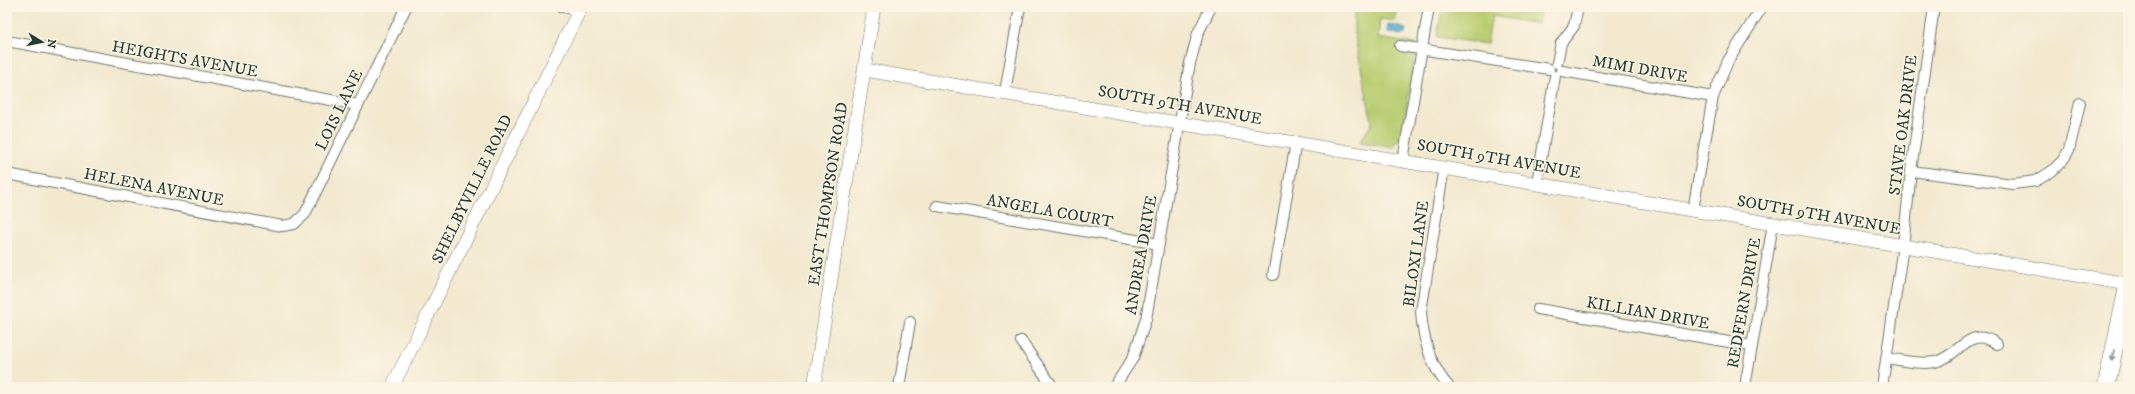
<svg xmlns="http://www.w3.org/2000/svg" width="2135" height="394" font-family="'IM FELL DW Pica',serif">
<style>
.green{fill:#b8cd71;stroke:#6c8552}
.water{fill:#55abd1;stroke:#3a7482}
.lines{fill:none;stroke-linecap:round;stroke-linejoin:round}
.street-casing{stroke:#69796a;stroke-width:12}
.secondary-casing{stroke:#69796a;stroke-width:14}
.highway-casing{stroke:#69796a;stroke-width:18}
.street{stroke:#fff;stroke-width:10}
.secondary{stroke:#fff;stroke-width:13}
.highway{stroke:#fff;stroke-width:17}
.oneway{fill:#8f9e9a}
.labels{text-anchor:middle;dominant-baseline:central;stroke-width:3;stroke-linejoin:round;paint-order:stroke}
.street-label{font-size:16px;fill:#1f3d34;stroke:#fcf5e5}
</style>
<rect width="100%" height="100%" fill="#fcf5e5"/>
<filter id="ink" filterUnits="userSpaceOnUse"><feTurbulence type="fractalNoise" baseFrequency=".025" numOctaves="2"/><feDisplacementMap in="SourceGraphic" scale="8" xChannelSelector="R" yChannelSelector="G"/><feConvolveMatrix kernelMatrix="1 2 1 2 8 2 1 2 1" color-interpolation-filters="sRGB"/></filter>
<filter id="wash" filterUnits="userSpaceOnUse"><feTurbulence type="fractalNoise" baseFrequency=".012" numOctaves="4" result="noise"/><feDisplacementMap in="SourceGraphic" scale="16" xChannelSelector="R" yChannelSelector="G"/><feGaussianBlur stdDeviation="0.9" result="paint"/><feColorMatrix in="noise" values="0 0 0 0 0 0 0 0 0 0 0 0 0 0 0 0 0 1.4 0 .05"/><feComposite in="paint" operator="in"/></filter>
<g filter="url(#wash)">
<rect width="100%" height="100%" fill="#f2e9cf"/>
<path class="green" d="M1354,7H1398L1395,21L1380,19L1378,38L1417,44L1402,135L1394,147L1360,142L1372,123L1354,32Z
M1442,7H1541L1538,24L1492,16L1487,44L1437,37Z"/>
<path class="water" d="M1388,24L1406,29L1405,34L1402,35L1387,32Z"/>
</g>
<g filter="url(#ink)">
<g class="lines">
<defs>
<path id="street" d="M563,7L580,10
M7,41L358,105
M1400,46L1549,69
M1557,63L1561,43L1574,26L1578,7
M1562,71L1713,97
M1005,92L1020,7
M1403,160L1429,7
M1444,167L1421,312C1423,339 1430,366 1449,387
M1911,171L2013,184L2036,181L2052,171L2063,160L2069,150L2080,103
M7,174L282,226L294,224L305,214L406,7
M1537,183L1555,76
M937,206L1159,244
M1693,210L1713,97L1728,61L1762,7
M1273,275L1296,142
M1538,309L1752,346
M1021,341L1053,387
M1886,358C1902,360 1919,365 1935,362C1960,356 1969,324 1997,344
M899,387L910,322
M1114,387L1133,358L1146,319L1190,63L1198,33L1211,7
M1745,387L1773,224
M1882,387L1903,246L1911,171L1934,7"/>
<path id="secondary" d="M865,70L2128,284
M392,387L581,7
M814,387L874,7"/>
<path id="highway" d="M2106,387L2128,285"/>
</defs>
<use href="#street" class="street-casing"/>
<use href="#secondary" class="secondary-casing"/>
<use href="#highway" class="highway-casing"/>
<use href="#street" class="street"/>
<use href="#secondary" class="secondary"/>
<use href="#highway" class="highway"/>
</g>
<defs><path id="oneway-solid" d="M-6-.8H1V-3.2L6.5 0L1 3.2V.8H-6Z"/></defs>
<use class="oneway" href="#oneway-solid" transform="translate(2113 355) rotate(102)"/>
</g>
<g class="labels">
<g class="street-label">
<text transform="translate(185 59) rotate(10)">HEIGHTS AVENUE</text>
<text transform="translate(1640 69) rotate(10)">MIMI DRIVE</text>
<text transform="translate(1180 105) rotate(10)">SOUTH 9TH AVENUE</text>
<text transform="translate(339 110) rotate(-64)">LOIS LANE</text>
<text transform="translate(1903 125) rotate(-83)">STAVE OAK DRIVE</text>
<text transform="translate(1499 159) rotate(10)">SOUTH 9TH AVENUE</text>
<text transform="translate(154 187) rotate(11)">HELENA AVENUE</text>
<text transform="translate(472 189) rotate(-64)">SHELBYVILLE ROAD</text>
<text transform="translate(828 194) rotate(-81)">EAST THOMPSON ROAD</text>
<text transform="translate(1050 211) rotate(10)">ANGELA COURT</text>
<text transform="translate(1819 215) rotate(10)">SOUTH 9TH AVENUE</text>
<text transform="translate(1416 254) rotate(-82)">BILOXI LANE</text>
<text transform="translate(1141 255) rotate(-80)">ANDREA DRIVE</text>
<text transform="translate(1744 303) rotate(-80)">REDFERN DRIVE</text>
<text transform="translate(1648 313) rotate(10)">KILLIAN DRIVE</text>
</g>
</g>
<rect width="2135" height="394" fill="none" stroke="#fcf5e5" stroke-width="24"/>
<g transform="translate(42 42) rotate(100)" stroke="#fcf5e5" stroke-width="3" paint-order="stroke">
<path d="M0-3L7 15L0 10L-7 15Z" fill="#1f3d34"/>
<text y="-6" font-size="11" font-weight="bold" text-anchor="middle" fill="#1f3d34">N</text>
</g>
</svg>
